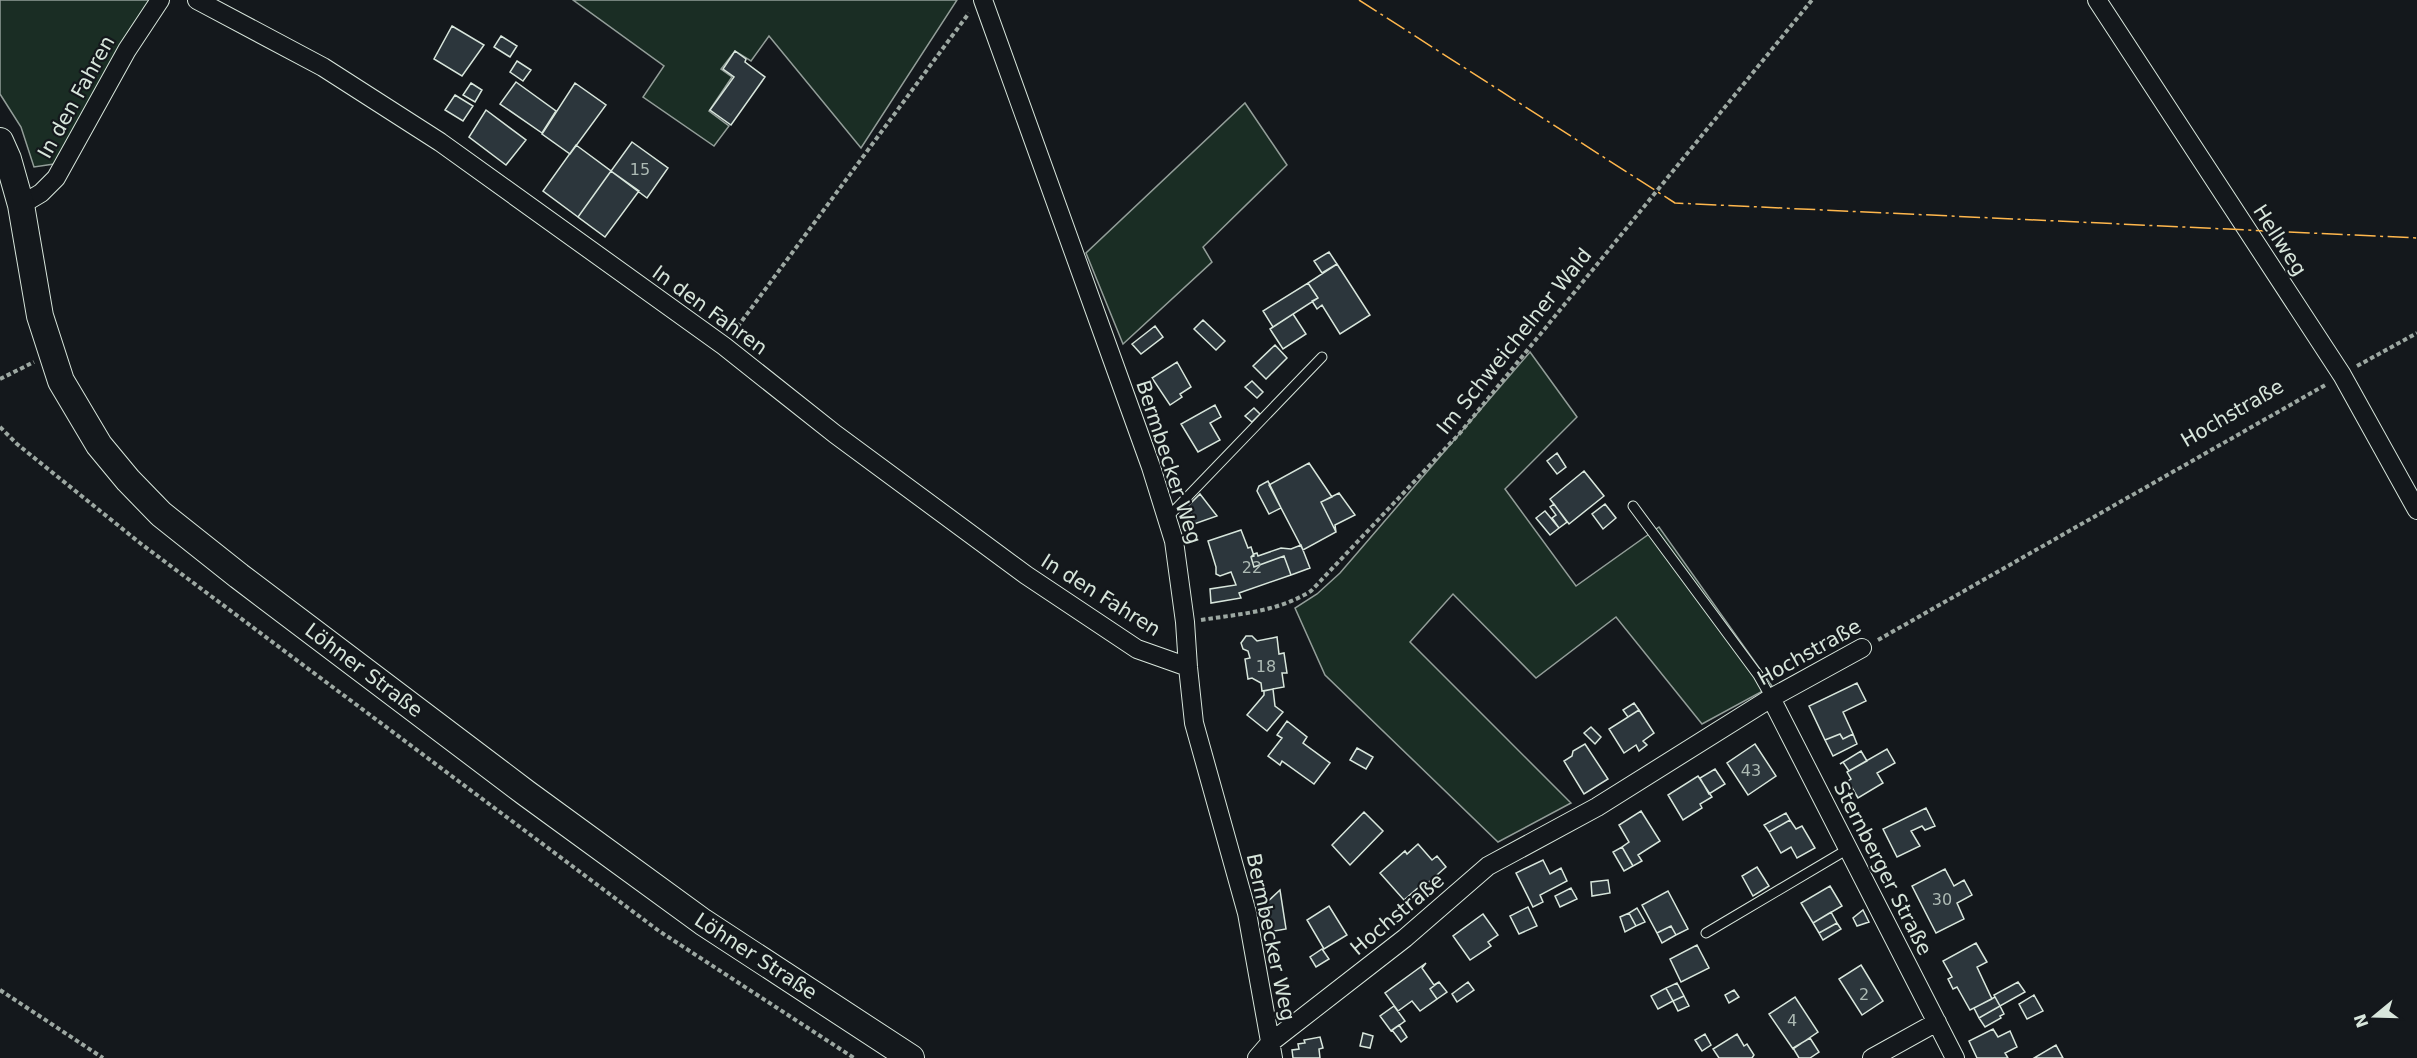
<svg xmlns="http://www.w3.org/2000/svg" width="2417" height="1058" font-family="'DejaVu Sans',sans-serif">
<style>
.green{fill:#1a2d24;stroke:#939e99;stroke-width:1.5}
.building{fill:#2c363c;stroke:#d8e6dc;stroke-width:1.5}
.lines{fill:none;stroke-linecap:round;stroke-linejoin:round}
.service-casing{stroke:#d8e6dc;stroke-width:11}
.minor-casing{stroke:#d8e6dc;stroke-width:20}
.secondary-casing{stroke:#d8e6dc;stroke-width:28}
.path{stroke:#9da8a2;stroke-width:4;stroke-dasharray:4.5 3;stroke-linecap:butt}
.service{stroke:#14181c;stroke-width:9}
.minor{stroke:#14181c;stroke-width:18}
.secondary{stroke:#14181c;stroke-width:26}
.power{stroke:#ffb74d;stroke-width:1.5;stroke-dasharray:21 4.5 3 4.5;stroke-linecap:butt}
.labels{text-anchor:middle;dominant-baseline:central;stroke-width:4.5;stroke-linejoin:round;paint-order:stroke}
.number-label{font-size:16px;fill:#adbab4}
.street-label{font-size:20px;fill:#d8e6dc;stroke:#14181c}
</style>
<rect width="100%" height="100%" fill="#14181c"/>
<path class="green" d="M0,0H151L54,164L34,167L21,127L0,94Z
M573,0H957L861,148L769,36L751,61L735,51L721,69L732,77L709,111L729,126L714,146L643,97L664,66Z
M1245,103L1287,165L1203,247L1212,262L1123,344L1086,253Z
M1530,352L1577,417L1505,489L1576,586L1659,527L1772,686L1702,724L1616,617L1536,678L1453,594L1410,642L1571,803L1498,842L1325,675L1295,608L1317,594L1340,573Z"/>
<path class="building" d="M452,26L484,45L462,76L434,59Z
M501,36L517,46L510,57L494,47Z
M735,51L746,59L745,62L765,77L731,125L710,110L734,77L723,69Z
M517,61L531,70L523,81L510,72Z
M516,82L556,111L542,133L500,104Z
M471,83L482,90L475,102L463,95Z
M575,83L606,105L570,154L542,134Z
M455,95L473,106L463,121L445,110Z
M486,110L526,140L506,165L469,137Z
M632,142L668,168L647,198L611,171Z
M576,145L611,171L578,217L543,191Z
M611,171L639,191L605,237L578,217Z
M1329,252L1337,264L1322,273L1314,261Z
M1337,264L1370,315L1340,334L1322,305L1317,309L1312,301L1318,298L1308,283Z
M1308,283L1318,298L1273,327L1263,311Z
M1293,314L1306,334L1283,349L1270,329Z
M1203,320L1225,341L1216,350L1194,329Z
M1155,326L1163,337L1141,354L1132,344Z
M1275,345L1287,358L1266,379L1253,366Z
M1177,362L1191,387L1180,394L1182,397L1170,405L1152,378Z
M1252,381L1263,392L1257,398L1245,387Z
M1215,405L1221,417L1210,423L1220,440L1198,452L1181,424Z
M1254,408L1260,414L1252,422L1245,416Z
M1557,453L1566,467L1557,474L1547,461Z
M1309,463L1332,497L1321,502L1336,532L1303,550L1269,485Z
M1584,471L1604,496L1569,524L1550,499Z
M1268,481L1281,508L1269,514L1257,491L1259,486Z
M1339,493L1355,515L1335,525L1336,532L1321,502Z
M1200,494L1217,516L1194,524L1188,506Z
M1554,504L1567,522L1559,528L1552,518L1556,515L1550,507Z
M1605,504L1616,518L1603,529L1592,514Z
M1545,511L1559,528L1550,535L1536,518Z
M1241,530L1248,548L1251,547L1254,556L1251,557L1254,567L1284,556L1291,575L1239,593L1241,598L1211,603L1210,589L1236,585L1231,572L1220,576L1216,574V567L1208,541Z
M1301,545L1310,568L1291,575L1284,556L1254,567L1251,557L1254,554L1257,553L1258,556L1281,548L1291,549Z
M1246,636H1252L1257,641L1277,637L1279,654L1284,653L1287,673H1282L1284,687L1262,691L1261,683L1252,678L1248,679L1245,659L1250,658L1248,651L1243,649L1241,643Z
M1857,683L1866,701L1843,712L1853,734L1843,739L1840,734L1825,740L1809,706Z
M1273,689L1275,706L1283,712L1267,731L1247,715L1264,695V691Z
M1634,703L1639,710L1628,717L1623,710Z
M1639,710L1654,733L1643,741L1647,745L1639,751L1636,745L1624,753L1609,729Z
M1287,721L1307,737L1303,743L1330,763L1314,784L1282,761L1280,765L1268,756L1282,738L1277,735Z
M1591,727L1601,737L1595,744L1584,733Z
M1840,734L1843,739L1853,734L1857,744L1833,756L1825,740Z
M1585,744L1608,779L1584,794L1564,761L1572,756L1573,751Z
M1755,744L1776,776L1748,795L1727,763Z
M1357,748L1373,757L1366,769L1350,760Z
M1887,749L1895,763L1877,773L1883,783L1858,798L1848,781L1851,779L1847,772Z
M1861,751L1867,761L1849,771L1843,762L1840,764Z
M1715,769L1725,784L1709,794L1700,778Z
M1698,776L1712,797L1700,804L1702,808L1683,820L1668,795Z
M1926,808L1935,826L1925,830L1922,826L1911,831L1920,846L1897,857L1883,829Z
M1641,811L1660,841L1638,855L1642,861L1633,866L1622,847L1629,842L1619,825Z
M1364,812L1383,831L1350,865L1332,845Z
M1786,813L1790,820L1769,832L1764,825Z
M1790,820L1796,829L1802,826L1815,848L1797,858L1791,847L1781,853L1769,832Z
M1418,844L1432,860L1437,856L1446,867L1421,889L1419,887L1404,900L1380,873L1405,851L1407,854Z
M1622,847L1633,866L1624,871L1613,852Z
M1543,860L1550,874L1561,868L1567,881L1540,895L1543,902L1533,907L1516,873Z
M1757,867L1769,886L1753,896L1742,876Z
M1945,869L1954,886L1964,880L1972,895L1957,903L1964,919L1936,933L1912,886Z
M1608,880L1610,893L1592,896L1591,882Z
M1830,886L1842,906L1813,923L1801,903Z
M1571,888L1577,899L1560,907L1555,896Z
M1280,890L1286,929L1268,932L1264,905Z
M1668,891L1688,929L1676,935L1671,926L1657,933L1642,905Z
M1329,906L1347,935L1324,949L1307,920Z
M1528,907L1537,926L1519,934L1510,916Z
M1637,908L1645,922L1636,926L1629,913Z
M1863,910L1869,922L1857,926L1853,918Z
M1831,912L1837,923L1819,933L1813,923Z
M1629,913L1636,926L1625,932L1620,917Z
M1483,914L1498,935L1488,942L1491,946L1470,960L1453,936Z
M1837,923L1841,929L1823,940L1819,933Z
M1671,926L1676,935L1662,943L1657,933Z
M1976,943L1987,962L1977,967L1992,999L1970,1010L1957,987L1953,989L1948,979L1952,977L1943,961Z
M1697,945L1709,968L1681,982L1670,959Z
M1322,949L1329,959L1316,967L1310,957Z
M1426,963L1422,968L1434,985L1439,982L1430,989L1437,999L1420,1011L1412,1001L1398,1011L1385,993Z
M1861,965L1883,1001L1862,1015L1839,979Z
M1439,982L1447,992L1437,999L1430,989Z
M1468,982L1474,990L1457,1002L1452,994Z
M2018,982L2025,992L2000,1006L1994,995Z
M1677,983L1684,996L1673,1001L1666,988Z
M1666,988L1673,1001L1658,1009L1651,996Z
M1734,990L1739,997L1729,1003L1725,995Z
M2034,995L2043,1011L2027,1019L2019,1004Z
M1684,996L1689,1006L1678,1011L1673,1001Z
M1795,997L1818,1032L1793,1049L1769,1014Z
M1995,997L2000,1006L1979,1018L1974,1008Z
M1394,1006L1405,1021L1391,1031L1380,1016Z
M2000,1006L2004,1014L2000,1016L2001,1018L1985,1027L1979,1018Z
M1399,1025L1407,1037L1401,1042L1392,1030Z
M1993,1029L1998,1037L2010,1031L2017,1047L2005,1053L2008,1058H1977L1969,1041Z
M1363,1033L1373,1036L1370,1048L1360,1046Z
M1705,1034L1711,1045L1702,1051L1695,1040Z
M1737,1034L1744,1046L1747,1044L1754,1055L1752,1058H1719L1713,1049Z
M1320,1037L1323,1048L1319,1049L1320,1058H1293L1292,1050L1299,1049L1298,1044L1305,1043L1304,1040Z
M1810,1038L1819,1052L1810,1058H1799L1793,1048Z
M2056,1045L2063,1058H2034Z"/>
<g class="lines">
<defs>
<path id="service" d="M1633,506L1758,675L1771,698
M1167,518L1322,357
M1706,933L1848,849"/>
<path id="minor" d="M197,0L323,67L440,142L724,346L835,434L1026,575L1137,649L1188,667
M983,0L1151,467L1174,541L1185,622L1188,667L1194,723L1247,913L1273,1058
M2097,0L2342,375L2417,510
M21,205L41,193L56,178L127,50L160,0
M1771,698L1955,1058
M1257,1058L1270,1043L1405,938L1488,866L1597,807L1771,698L1862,648
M1872,1058L1937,1022"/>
<path id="secondary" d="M0,141L8,159L21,205L40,316L61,381L99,445L128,480L161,514L239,576L526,793L703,922L911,1058"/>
</defs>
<use href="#service" class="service-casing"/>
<use href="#minor" class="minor-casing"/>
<use href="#secondary" class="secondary-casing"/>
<path class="path" d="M733,333L969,13
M2357,366L2417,333
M0,379L34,362
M0,427L17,444L140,543L659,931L854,1058
M1201,620C1239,614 1277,612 1311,591L1460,433L1812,0
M1878,640L2327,384
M0,990L103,1058"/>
<use href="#service" class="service"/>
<use href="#minor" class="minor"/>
<use href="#secondary" class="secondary"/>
<path class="power" d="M1359,0L1675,203L2417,238"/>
</g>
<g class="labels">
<g class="number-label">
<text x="640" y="169">15</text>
<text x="1252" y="567">22</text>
<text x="1266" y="666">18</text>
<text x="1751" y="770">43</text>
<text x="1942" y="899">30</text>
<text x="1864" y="994">2</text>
<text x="1792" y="1020">4</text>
</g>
<g class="street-label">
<text transform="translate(76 97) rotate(-61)">In den Fahren</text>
<text transform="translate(2280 240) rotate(57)">Hellweg</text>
<text transform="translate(710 310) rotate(36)">In den Fahren</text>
<text transform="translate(1514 341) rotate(-51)">Im Schweichelner Wald</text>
<text transform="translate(2232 413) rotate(-30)">Hochstraße</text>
<text transform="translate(1169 462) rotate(72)">Bermbecker Weg</text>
<text transform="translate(1101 595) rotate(32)">In den Fahren</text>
<text transform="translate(1809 652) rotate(-29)">Hochstraße</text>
<text transform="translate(364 670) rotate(37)">Löhner Straße</text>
<text transform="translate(1883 868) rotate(63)">Sternberger Straße</text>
<text transform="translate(1397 914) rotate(-40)">Hochstraße</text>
<text transform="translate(1271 937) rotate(78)">Bermbecker Weg</text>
<text transform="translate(756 956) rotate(33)">Löhner Straße</text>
</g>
</g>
<g transform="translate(2375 1016) rotate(251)" stroke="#14181c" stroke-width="4.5" paint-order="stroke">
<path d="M0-4.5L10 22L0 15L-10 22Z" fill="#d8e6dc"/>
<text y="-9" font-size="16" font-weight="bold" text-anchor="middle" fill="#d8e6dc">N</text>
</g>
</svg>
